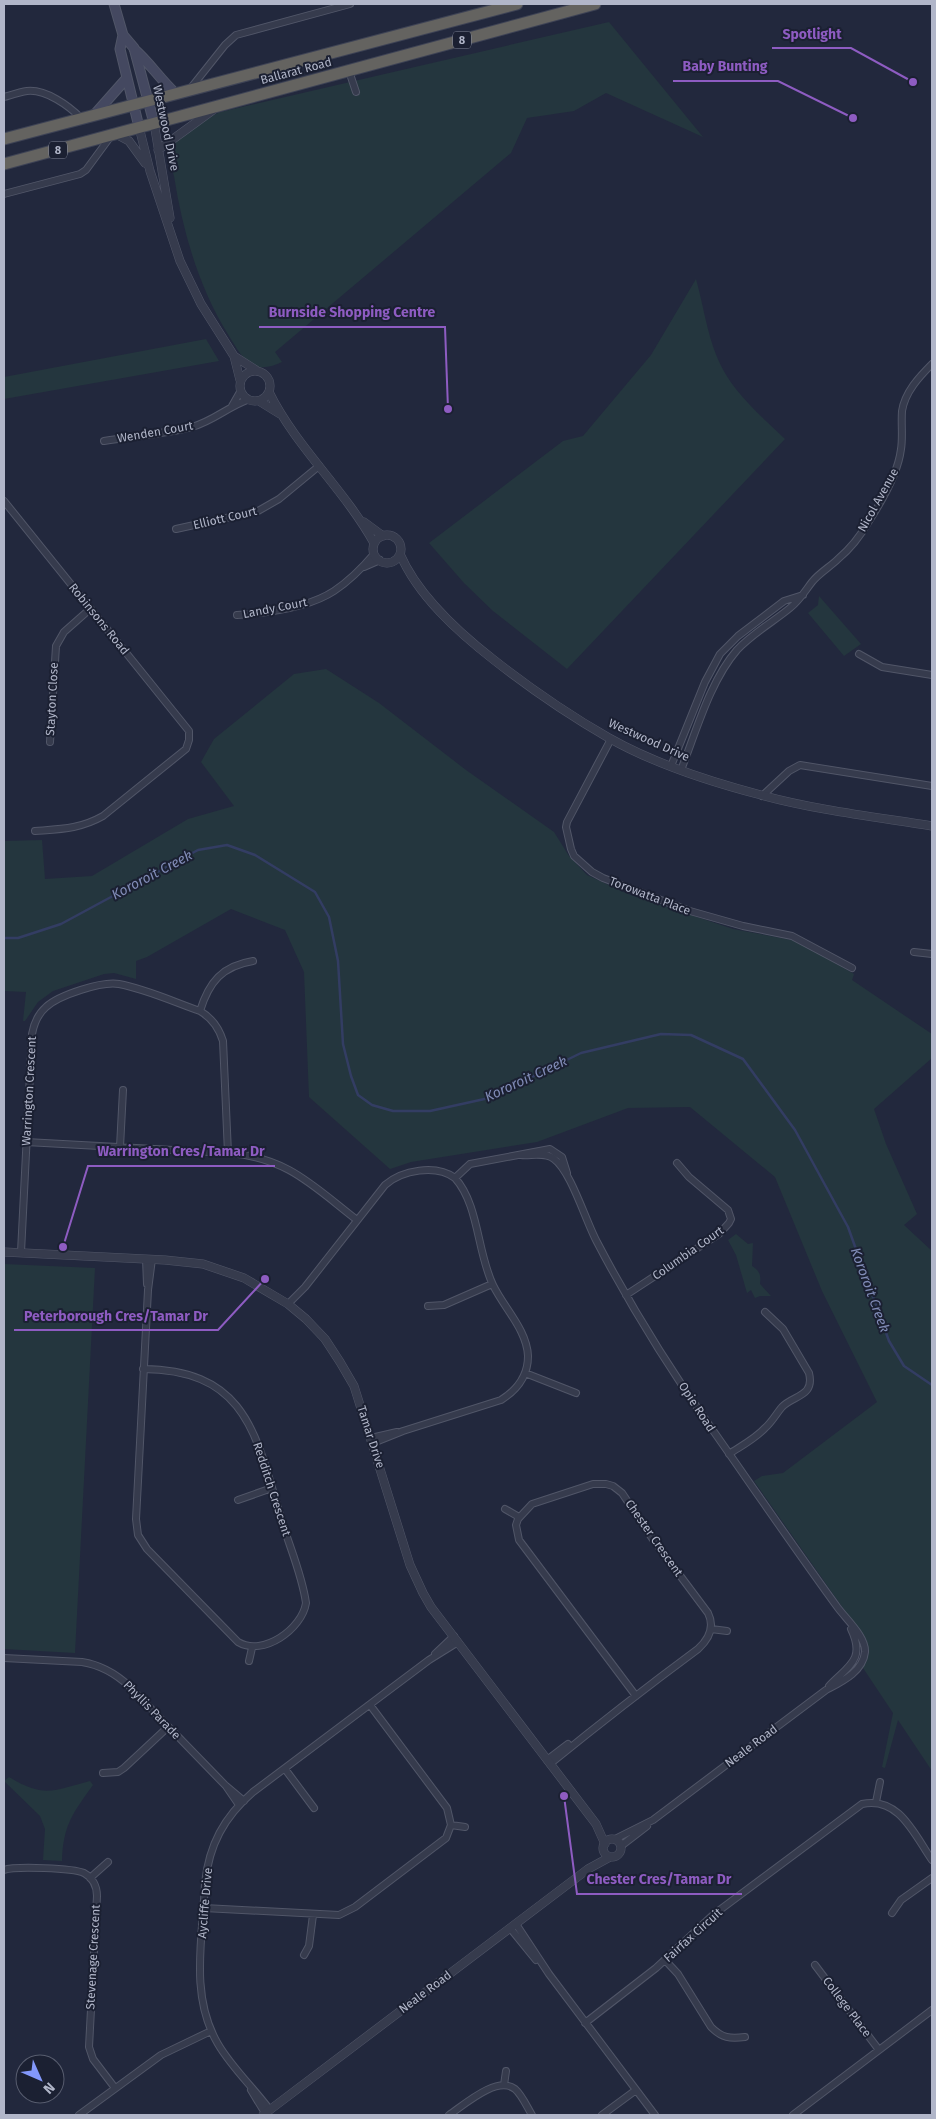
<svg xmlns="http://www.w3.org/2000/svg" width="936" height="2119" font-family="'Fira Sans',sans-serif">
<style>
.green{fill:#24363e}
.lines{fill:none;stroke-linecap:round;stroke-linejoin:round}
.stream{stroke:#333d63;stroke-width:2.5}
.minor-casing{stroke:#515668;stroke-width:8}
.tertiary-casing{stroke:#515668;stroke-width:9}
.secondary-casing{stroke:#515668;stroke-width:11}
.trunk-casing{stroke:#3e4355;stroke-width:13}
.minor{stroke:#363b4d;stroke-width:6}
.tertiary{stroke:#363b4d;stroke-width:8}
.secondary{stroke:#444860;stroke-width:9}
.trunk{stroke:#646360;stroke-width:11}
.labels{text-anchor:middle;dominant-baseline:central;stroke-width:4;stroke-linejoin:round;paint-order:stroke}
.shield{fill:#1b2032;stroke:#84899c;stroke-width:1}
.shield-label{font-size:11px;font-weight:bold;fill:#b1b6c9}
.street-label{font-size:12px;fill:#b1b6c9;stroke:#1b2032}
.water-label{font-size:14px;font-style:italic;fill:#808bb6;stroke:#1b2032}
.leader{fill:none;stroke:#8e5cc2;stroke-width:2}
.callout-dot{fill:#8e5cc2;stroke:#1b2032;stroke-width:2}
.callout-label{font-size:14px;text-anchor:middle;font-weight:bold;fill:#8e5cc2;stroke:#1b2032;stroke-width:4;stroke-linejoin:round;paint-order:stroke}
</style>
<rect width="100%" height="100%" fill="#22283d"/>
<path class="green" d="M609,22L703,137L606,93L574,111L527,118L511,153L275,352L282,362C273,366 262,370 253,365C242,359 236,347 229,336C199,288 183,233 174,176C172,169 169,158 170,150C172,136 208,118 220,112Z
M696,279C703,304 707,333 717,357C730,390 760,415 785,439L567,669L493,611L464,583L429,543L563,441L583,436L651,355Z
M206,339L219,361L4,399V377Z
M819,596L861,644L844,656L808,613L818,605Z
M326,669L379,703L466,770L554,832L569,856L587,875L628,894L733,929L797,941L854,974L852,980L932,1034V1058L874,1109L886,1144L917,1214L904,1225L932,1251V1771L898,1720L885,1768L882,1767L893,1713L863,1668L868,1656L866,1641L754,1481L762,1476L783,1473L877,1402L822,1291L775,1177L690,1107L628,1108L537,1142L411,1162L390,1169L309,1097L304,972L285,930L231,909L147,957L136,961V979L114,973L104,974L53,991L38,1002L25,1021H23L26,992L4,991V841L42,840L45,879L92,876L188,819L234,806L201,762L214,739L294,674Z
M736,1234L748,1244L753,1243L752,1266C760,1271 761,1275 760,1284L771,1296H760L755,1298L751,1290L747,1293L736,1255L728,1240Z
M4,1264L95,1268L75,1653L4,1649Z
M9,1777C44,1798 52,1791 90,1781L93,1785C73,1813 63,1825 62,1861L43,1860L45,1829L40,1816L4,1781Z"/>
<g class="lines">
<path class="stream" d="M4,938H18L61,924L198,850L227,845L255,855L315,892L329,917L338,961L343,1044L351,1076L358,1095L372,1105L393,1111H430L489,1098L581,1053L661,1034L691,1035L743,1059L795,1130L848,1227L889,1341L904,1366L932,1385"/>
<defs>
<path id="minor" d="M349,71L356,92
M190,89L225,45L236,35L350,4
M4,97C11,95 20,92 27,91C46,89 69,106 81,118
M4,194L80,174L86,170L111,136
M232,406L240,392
M104,441C133,436 164,434 192,427C213,421 228,407 247,400
M4,501L189,731V740L186,749L103,816C80,829 61,829 35,831
M176,529L258,511L279,499L319,466
M364,567L380,560
M237,615C268,613 308,608 334,591C349,581 363,567 374,554
M859,654L882,667L932,675
M611,739L567,822L566,827L571,849L574,856L592,872L603,878L690,911L743,926L792,936L852,968
M50,742L56,646L64,632L90,609
M671,766L705,682L720,654L738,636L784,601L803,595
M681,770C696,732 710,681 737,650C753,633 773,622 790,608C800,600 805,591 812,582C819,573 830,567 838,559C850,549 861,535 869,521C882,501 898,474 901,449C903,437 901,424 902,411C905,392 919,377 932,364
M762,796L789,771L800,765L932,786
M914,952L932,954
M200,1011C209,982 222,966 253,961
M26,1142L228,1153C287,1157 313,1186 357,1220
M120,1147L123,1090
M521,1155C531,1156 546,1152 554,1159C571,1171 586,1222 597,1242C630,1305 671,1371 712,1429C754,1489 795,1549 838,1608C847,1620 866,1637 865,1652C863,1672 841,1682 826,1690L653,1820L615,1839
M21,1252L32,1034C34,1023 38,1014 46,1007C59,995 102,981 119,984C146,989 174,1002 200,1011C212,1018 219,1028 223,1041L228,1153
M146,1259L147,1284
M626,1295L719,1234L729,1223L731,1219L728,1210L689,1177L677,1163
M288,1304L305,1287L385,1185C402,1170 436,1164 455,1178L470,1164L550,1149L562,1157L567,1173
M428,1306L444,1305L492,1284
M143,1369C247,1370 256,1435 281,1518C289,1546 302,1574 306,1603C302,1629 263,1657 238,1642L147,1549L138,1535L136,1519L148,1290L152,1259
M525,1373L576,1393
M371,1438L397,1432
M373,1443L403,1431L501,1400C517,1390 528,1375 528,1356C527,1330 504,1308 493,1285C477,1252 479,1205 455,1178
M729,1454C741,1446 755,1439 765,1428C772,1422 776,1414 782,1407C793,1395 815,1397 809,1373L783,1329L765,1312
M238,1500L272,1488
M505,1509L519,1517
M711,1629L727,1631
M435,1654L454,1636
M4,1658L82,1662C101,1665 115,1673 129,1686L225,1785L244,1801
M249,1661L252,1648
M829,1686C848,1666 866,1660 851,1629
M547,1760L568,1744
M550,1764C599,1724 648,1686 698,1649C709,1639 715,1627 708,1613L652,1538L622,1493L613,1486L606,1484H593L532,1504L518,1519L516,1525L519,1540L636,1696
M285,1769L314,1808
M103,1773L118,1772L124,1768L168,1727
M226,1786L239,1805
M876,1802L880,1782
M451,1825L465,1827
M621,1846L647,1826
M4,1870C15,1866 73,1868 84,1873C93,1878 97,1887 97,1896L89,2047L93,2059L115,2088
M90,1878L108,1862
M204,1908L339,1915L355,1907L446,1838L451,1825L447,1808L370,1705
M892,1913L901,1900L932,1878
M516,1924L549,1974L655,2115
M510,1928L536,1960
M304,1955L309,1946L313,1915
M665,1960L678,1974L711,2027C722,2038 730,2039 745,2037
M815,1965L879,2050
M585,2023L656,1968L713,1915L862,1804C899,1796 914,1834 932,1860
M504,2085L506,2071
M251,2090L265,2113
M270,2110C253,2087 232,2068 218,2044C189,1995 203,1936 205,1883C209,1845 224,1817 253,1792L429,1660L458,1642
M79,2115L161,2055L211,2031
M449,2115C464,2105 497,2075 515,2089C522,2095 527,2107 532,2115
M602,2115L636,2090
M793,2115L932,2010"/>
<path id="tertiary" d="M154,123L170,218
M139,127L150,171L180,261L201,304L234,356L240,380
M116,134L129,141L145,163
M158,150L213,110
M234,356L256,370
M240 386a15 15 0 1 1 30 0a15 15 0 1 1-30 0Z
M269,392C296,447 344,489 374,543
M259,401L280,414
M364,522L383,536
M373 549a14 14 0 1 1 28 0a14 14 0 1 1-28 0Z
M400,554C418,596 458,632 494,660C531,689 569,715 609,738C655,764 711,782 761,795C816,810 876,817 932,826
M4,1252L165,1260L203,1264L244,1278L288,1304L306,1319L325,1339L340,1362L354,1386L410,1565L423,1593L431,1607L596,1824L605,1844
M603 1848a9 9 0 1 1 18 0a9 9 0 1 1-18 0Z
M263,2115L588,1869L610,1857"/>
<path id="secondary" d="M114,4L123,35L134,48L154,123
M123,35L120,49L139,127
M134,49C149,62 160,79 175,93
M95,114L126,79"/>
<path id="trunk" d="M4,139L517,4
M4,164L595,4"/>
</defs>
<use href="#minor" class="minor-casing"/>
<use href="#tertiary" class="tertiary-casing"/>
<use href="#secondary" class="secondary-casing"/>
<use href="#trunk" class="trunk-casing"/>
<use href="#minor" class="minor"/>
<use href="#tertiary" class="tertiary"/>
<use href="#secondary" class="secondary"/>
<use href="#trunk" class="trunk"/>
</g>
<g class="labels">
<g class="shield">
<rect x="453" y="31.5" width="18" height="17" rx="4"/>
<rect x="49" y="141.5" width="18" height="17" rx="4"/>
</g>
<g class="shield-label">
<text x="462" y="40">8</text>
<text x="58" y="150">8</text>
</g>
<g class="street-label">
<text transform="translate(296 71) rotate(-15)">Ballarat Road</text>
<text transform="translate(166 128) rotate(78)">Westwood Drive</text>
<text transform="translate(155 432) rotate(-10)">Wenden Court</text>
<text transform="translate(878 500) rotate(-61)">Nicol Avenue</text>
<text transform="translate(225 518) rotate(-13)">Elliott Court</text>
<text transform="translate(275 608) rotate(-11)">Landy Court</text>
<text transform="translate(99 619) rotate(51)">Robinsons Road</text>
<text transform="translate(52 699) rotate(-87)">Stayton Close</text>
<text transform="translate(649 740) rotate(24)">Westwood Drive</text>
<text transform="translate(650 896) rotate(21)">Torowatta Place</text>
<text transform="translate(29 1091) rotate(-87)">Warrington Crescent</text>
<text transform="translate(688 1253) rotate(-35)">Columbia Court</text>
<text transform="translate(697 1407) rotate(57)">Opie Road</text>
<text transform="translate(371 1437) rotate(72)">Tamar Drive</text>
<text transform="translate(272 1489) rotate(72)">Redditch Crescent</text>
<text transform="translate(654 1538) rotate(55)">Chester Crescent</text>
<text transform="translate(152 1710) rotate(46)">Phyllis Parade</text>
<text transform="translate(751 1746) rotate(-37)">Neale Road</text>
<text transform="translate(205 1903) rotate(-85)">Aycliffe Drive</text>
<text transform="translate(693 1935) rotate(-42)">Fairfax Circuit</text>
<text transform="translate(93 1957) rotate(-87)">Stevenage Crescent</text>
<text transform="translate(425 1992) rotate(-37)">Neale Road</text>
<text transform="translate(847 2007) rotate(53)">College Place</text>
</g>
<g class="water-label">
<text transform="translate(152 875) rotate(-28)">Kororoit Creek</text>
<text transform="translate(526 1079) rotate(-25)">Kororoit Creek</text>
<text transform="translate(870 1290) rotate(70)">Kororoit Creek</text>
</g>
</g>
<path class="leader" d="M913 82L851 48H772M853 118L778 81H673M448 409L445 327H259M63 1247L88 1166H275M265 1279L218 1330H14M564 1796L577 1894H742"/>
<g class="callout-dot">
<circle cx="913" cy="82" r="5"/>
<circle cx="853" cy="118" r="5"/>
<circle cx="448" cy="409" r="5"/>
<circle cx="63" cy="1247" r="5"/>
<circle cx="265" cy="1279" r="5"/>
<circle cx="564" cy="1796" r="5"/>
</g>
<g class="callout-label">
<text x="812" y="39">Spotlight</text>
<text x="725" y="71">Baby Bunting</text>
<text x="352" y="317">Burnside Shopping Centre</text>
<text x="181" y="1156">Warrington Cres/Tamar Dr</text>
<text x="116" y="1321">Peterborough Cres/Tamar Dr</text>
<text x="659" y="1884">Chester Cres/Tamar Dr</text>
</g>
<rect width="936" height="2119" fill="none" stroke="#b1b6c9" stroke-width="10"/>
<g transform="translate(40 2079) rotate(135)"><circle r="24" fill="#1b2032" stroke="#575c6e"/>
<path d="M0-4L9 19L0 12L-9 19Z" fill="#8398fc"/>
<text y="-8" font-size="14" font-weight="bold" text-anchor="middle" fill="#b1b6c9">N</text>
</g>
</svg>
